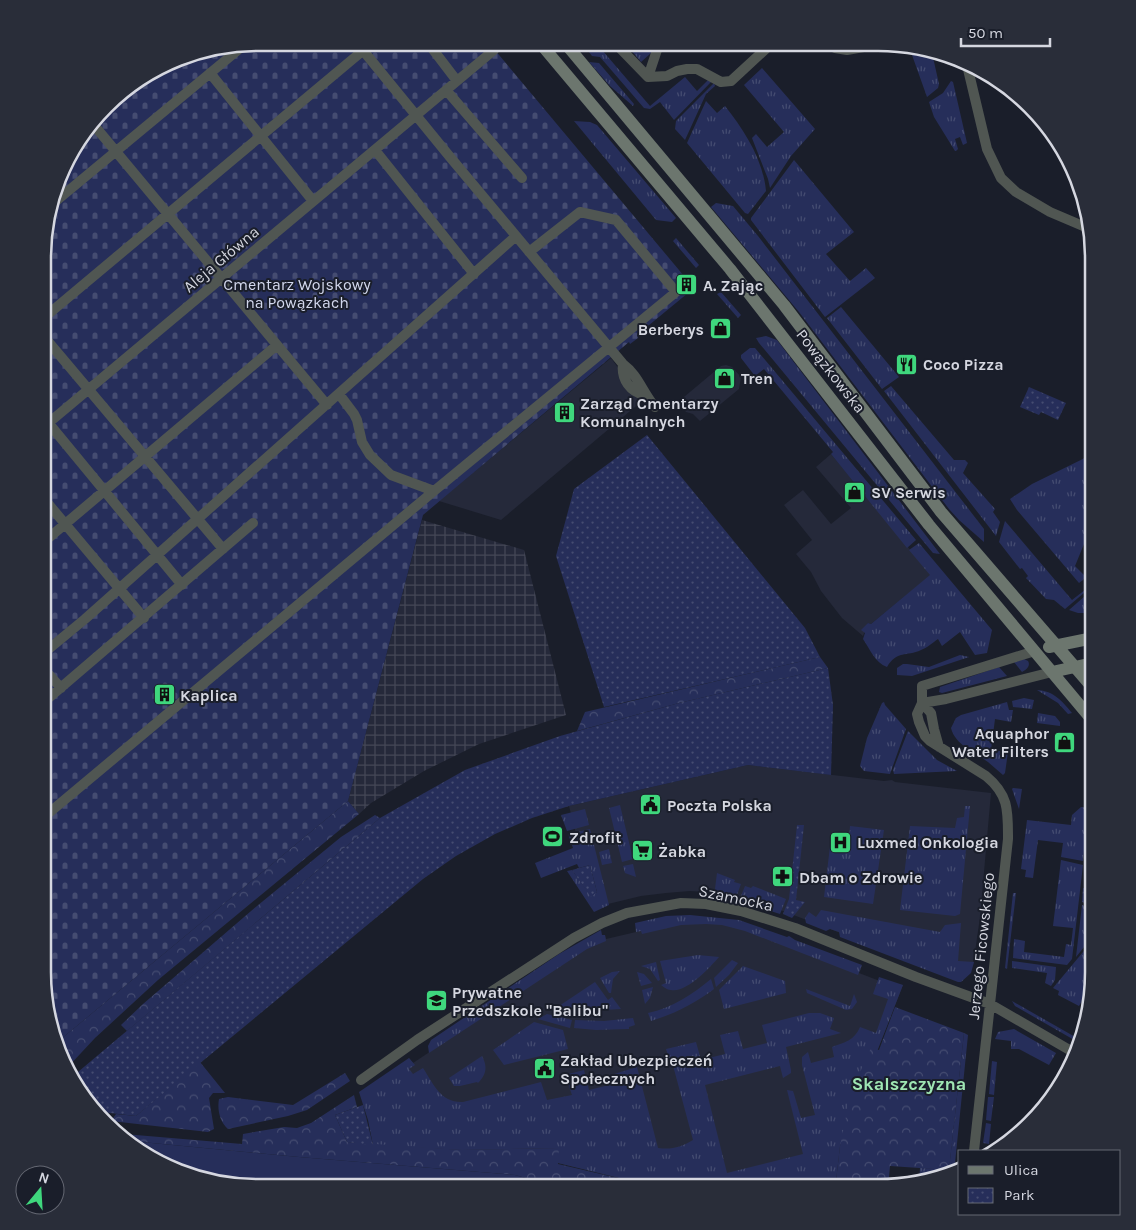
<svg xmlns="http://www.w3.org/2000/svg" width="1136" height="1230" font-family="Karla,sans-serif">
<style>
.built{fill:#25293a}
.industrial{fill:url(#industrial-grid)}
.grass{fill:url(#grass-tufts)}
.forest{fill:url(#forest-crowns)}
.cemetery{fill:url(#cemetery-stones)}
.park{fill:url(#park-dots)}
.pitch{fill:#262e5a}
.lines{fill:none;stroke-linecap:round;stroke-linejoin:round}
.street{stroke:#505652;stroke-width:10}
.secondary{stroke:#6c766e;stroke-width:12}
.labels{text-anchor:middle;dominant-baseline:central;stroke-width:4;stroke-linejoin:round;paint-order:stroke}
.street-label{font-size:16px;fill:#d5d7e0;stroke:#1a1e2a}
.park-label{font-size:16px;fill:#d3d8ed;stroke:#1a1e2a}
.poi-label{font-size:16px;font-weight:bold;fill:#d5d7e0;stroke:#1a1e2a;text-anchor:start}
.neighbourhood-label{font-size:18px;font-weight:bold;fill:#9fe6b3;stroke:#1a1e2a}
.rim{fill:none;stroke:#d5d7e0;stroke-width:2.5}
</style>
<defs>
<pattern id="industrial-grid" width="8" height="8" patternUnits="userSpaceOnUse" patternTransform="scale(1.25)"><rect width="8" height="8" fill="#25293a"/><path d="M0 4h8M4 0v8" fill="none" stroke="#444756"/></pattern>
<pattern id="grass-tufts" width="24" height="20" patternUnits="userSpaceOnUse" patternTransform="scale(1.25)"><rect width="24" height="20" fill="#262e5a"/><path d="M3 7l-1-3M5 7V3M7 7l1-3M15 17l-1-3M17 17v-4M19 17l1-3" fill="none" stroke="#454c71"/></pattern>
<pattern id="forest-crowns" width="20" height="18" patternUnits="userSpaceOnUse" patternTransform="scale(1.25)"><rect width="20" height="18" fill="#262e5a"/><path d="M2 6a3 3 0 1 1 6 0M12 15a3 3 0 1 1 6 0" fill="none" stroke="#454c71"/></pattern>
<pattern id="cemetery-stones" width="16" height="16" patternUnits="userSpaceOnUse" patternTransform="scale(1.25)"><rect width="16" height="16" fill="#262e5a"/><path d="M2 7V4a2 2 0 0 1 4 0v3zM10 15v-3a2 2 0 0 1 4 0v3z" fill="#454c71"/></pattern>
<pattern id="park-dots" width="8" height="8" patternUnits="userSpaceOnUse" patternTransform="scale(1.25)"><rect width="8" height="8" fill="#262e5a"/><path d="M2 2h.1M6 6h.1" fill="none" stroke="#454c71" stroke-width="1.8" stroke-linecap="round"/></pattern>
</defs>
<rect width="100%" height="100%" fill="#1a1e2a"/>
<path class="built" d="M611,358L642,401L501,520L439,501Z
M726,365L732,367L741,377L739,389L700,421L693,414L686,412L680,405L684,397L721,366Z
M831,454L931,575L871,624L868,623L863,636L842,618L821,591L811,572L796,554L812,540L784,505L803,490L831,524L851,508L816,467Z
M748,765L884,781L892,780L895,782L991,793L980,917L973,966L956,977L757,901L721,893L690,891L666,893L641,896L608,904L578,842L569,806Z
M667,921L736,923L861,969L859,973L885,983L903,985L840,1146L835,1187H656L558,1163L373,1145L409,1058L413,1063L605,935L606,939L636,932V928Z"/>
<path class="industrial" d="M422,520L524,550L566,715L479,744L424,771L371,803L359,814L348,801Z"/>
<path class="grass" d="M592,43H596L650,106L685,77L697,91L708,80L711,82L674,120L660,102L650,109L644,108L600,57L592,56L586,48Z
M626,44H653L651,53L641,62Z
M928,52L932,53L939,84L938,88L927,97L912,55Z
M589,62L599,63L634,104L633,106L610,86Z
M762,68L815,129L791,156L770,188L768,179L752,138L756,134L767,147L784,132L744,85Z
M951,81L953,82L967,143L963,145L960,137L955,139L958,149L956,151H955L934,117L929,102L943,93Z
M714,83L715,86L706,94L685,140L675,129L676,121Z
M706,101L717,113L725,106C744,130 763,159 766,191L748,214L745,213L687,143Z
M574,121L590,122L597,125L676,218L672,222L656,220Z
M794,160L854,232L826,254L850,281L866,268L875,278L825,317L751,220V218Z
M716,203L733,206L758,236L984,529V542L959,520L949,509L799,312L711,207Z
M676,238L699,265L696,268L673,241Z
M721,292L741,315L738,318L717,294Z
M841,307L899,377L882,389L827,318Z
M766,336L777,340L940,554L933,553L759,343L756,338Z
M750,348H755L916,540L907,548L831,454L833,452L764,369L755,376L741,358V355Z
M891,386L954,460H965L968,463L963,473L995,509L993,512L1000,522L996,536L884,391Z
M1093,454V522L1075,566L1084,575V579L1079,583L1017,510L1010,499L1032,484Z
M1005,521L1072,600L1090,586L1091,587L1065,609L1054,600L1046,599L1026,578L1028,576L1022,568L1020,569L999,542Z
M919,543L992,630L987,653L975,655L960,632L942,646L938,639C932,643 927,648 921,650C906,657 897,650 887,667C875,663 870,649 863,639L865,633L861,630L868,623L871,624L930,575L909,550Z
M1093,589V613H1078L1069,610Z
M960,655L969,657L912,676L897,675V668L903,664H907L929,667Z
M1024,659L1028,661C1031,666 1026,670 1022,672L1014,662Z
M999,667L1007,676L942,693L939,692L940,687Z
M1037,690C1054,691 1062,701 1072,713L1068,714L1058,703Z
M1024,698L1034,700L1032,709L1013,707L1012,701Z
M884,702L885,705L906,729L890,774L864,771L860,766L867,738L882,703Z
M1007,702L1009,710H1013L1011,722L995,719L991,750L1008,752L1005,773L1003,775C998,771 993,766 988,762C975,752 955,745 951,728L956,718L961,715Z
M1038,713L1055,716L1060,722V726L1037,723Z
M908,731L937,760L957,771L894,774L893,770Z
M1013,788L1022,789L1019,809L1012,789Z
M620,805L633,859L622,862L609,808Z
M965,806H970L960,914L955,916L900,910L910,826L955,828L957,818L964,817Z
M1081,807L1088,808L1083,861L1061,857L1063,843L1038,840L1033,878L1025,877L1026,870L1021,869L1027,820L1071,825L1072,815Z
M1092,808L1093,809V846L1088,840Z
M585,809L589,825L567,831L561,815Z
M850,826L884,830L873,904L824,897L831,838L849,840Z
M590,829L609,905L594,912L567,871L572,870L591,896L597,892L590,865L579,868L577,864L541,878L535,863L573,848L568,834Z
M1088,846L1093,852V887L1084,886Z
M609,849L612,863L602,865L599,852Z
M1061,860L1083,865L1072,959L1067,965L1013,958L1014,939L1025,941L1024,952L1064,957L1066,944L1071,945L1073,928L1053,926Z
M633,864L636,877L625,873L623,866Z
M717,873L735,880L734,882L741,884L735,900L714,897Z
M745,886L751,888L753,886L786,899L780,914L739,901Z
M1013,893H1016L1007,969L1005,968Z
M1091,904L1093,905V936L1076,957L1082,905L1089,907Z
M821,910L940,932L945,925L961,923L958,961L974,962L971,973L961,982H958L840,937L839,932L830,929L826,931L806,923L805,918L809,912L816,917Z
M690,915L739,920L787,937L789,936L795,940L862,965L858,975L745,931L722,925L706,924L681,925L642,934L641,931L636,932L635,923L666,916Z
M601,930L602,935H605L606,941L587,949L429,1053L428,1046L431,1040L559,954Z
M1093,940V982L1079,1006L1058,995L1059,991L1053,988Z
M698,955L719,957C710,967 687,993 671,990C667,990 664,987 661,985L666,983L660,961Z
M732,960L738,963L729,975L716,987L714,978Z
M1012,961L1056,967L1055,980L1051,986L1045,983L1047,973L1012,968Z
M656,962L660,980L658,981L650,969L641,966Z
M743,966L785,981L786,993L724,1009L719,990Z
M620,971L613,979L611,993H609L600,978L612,972Z
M637,972L644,974L652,983L641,986Z
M879,977L903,985L840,1146L836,1181L845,1187H656L558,1163V1148L462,1150L373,1145L368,1120L359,1092L409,1058L415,1065L409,1069L413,1074L423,1068C434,1085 441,1103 463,1102L541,1082L547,1100L572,1095L565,1075L584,1070L589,1090L613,1084L611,1075L637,1067L658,1148C672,1150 681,1147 693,1140L671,1058H669L666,1049L696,1042L701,1060L725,1054L720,1035L738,1031L743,1049L767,1043L762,1025L809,1013H820L834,1018L830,1029L841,1033L786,1047L791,1070V1073L783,1078L780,1066L705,1085L727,1173L803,1154L787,1090L793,1091L794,1094L801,1118L815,1115L802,1065V1057L808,1052L811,1063L834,1057L832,1047C845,1042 854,1041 860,1027L876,1033L888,999L873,994Z
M711,979L714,989C694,1004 674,1014 651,1021L648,1013C672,1008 693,994 711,979Z
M595,982L608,1000L612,997L621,1009L588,1011L559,1006Z
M653,987L650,998L645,1004L642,990Z
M806,989L850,1006L854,994L857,1002L852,1009L846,1010L807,993Z
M1012,1001L1077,1038L1076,1041L1015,1006Z
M547,1014L572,1020L570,1028L538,1019Z
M633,1018L635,1025L629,1027V1029L596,1030L574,1028L575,1020L604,1021Z
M534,1022L563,1030L568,1049L504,1065L493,1050Z
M1014,1029L1056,1053L1049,1065L1019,1049H1011V1041L995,1039L998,1032Z
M964,1033L968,1035L954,1173L947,1176L919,1182L920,1168L949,1169Z
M482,1056C488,1067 486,1075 478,1083L477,1082L460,1086H454L449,1078Z
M992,1061L997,1062L994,1095L989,1094Z
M988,1097H994L991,1121L986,1120Z
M986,1123L991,1124L989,1144L983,1143Z"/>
<path class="forest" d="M820,657L828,668L679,703L577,731L585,712Z
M348,801L359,814L158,980L95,1038L67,1068L55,1044Z
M375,815L380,818L127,1031L121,1025L143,1004L257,906L341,837Z
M895,1007L964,1033L949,1170L890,1166L888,1187H845L836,1181L840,1146L851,1092L871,1048L879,1050Z
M200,1062L225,1093H213L209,1098L214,1129L208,1132L111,1121L116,1114L136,1116Z
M345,1073L350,1081L307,1110L288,1116L228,1129C220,1122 217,1110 219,1099L228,1097L293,1105Z
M354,1095L357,1107L335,1115L347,1142L462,1150L559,1148L558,1164L656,1187H558L515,1175L299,1157L131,1141L124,1134L242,1144L243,1134L284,1127L297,1128L311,1123Z"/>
<path class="cemetery" d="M258,43H489L684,276L678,281L688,293L637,335L638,338L630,344L629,342L423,515L348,801L55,1044L43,986L47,216L72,150L116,96L188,54Z"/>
<path class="park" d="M1029,387L1066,403L1058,420L1041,412L1039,415L1020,407Z
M647,435L805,628L820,657L604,707L556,556L574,489Z
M828,668L833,705L831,775L748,765L569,806L532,818L495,834L456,856L423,879L136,1116L101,1112L79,1092L72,1077L380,818L465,770L560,736L679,703Z
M797,825H804L796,900L805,902L792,918L783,914L789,899Z
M590,865L597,892L591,897L572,870Z
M1083,888L1093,890V905L1082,902Z
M363,1105L373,1145L347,1142L335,1115Z"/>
<path class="pitch" d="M131,1141L299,1157L515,1175L558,1187H244L150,1159Z"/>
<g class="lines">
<path class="street" d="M357,43L450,157L623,364C638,375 643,393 655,407
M428,43L457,81
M482,43L490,53
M616,44L648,77L667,76L677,71L687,69H697L721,82L731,81L771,44
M833,44L835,48L847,50L880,44
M967,65L987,149L1001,178L1016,192L1050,212L1090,229
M210,73L313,201
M648,77L659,44
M446,90L522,178
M93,124L327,405
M375,150L474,274
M50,206L244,45
M46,316L372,43
M46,339L223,549
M623,364C621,379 630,392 645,395
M339,394L354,414L357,420L362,442L370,455L391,475L434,491
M46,420L182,585
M46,425L494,50
M45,500L144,618
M45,541L277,345
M45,652L85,619L516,236
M44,669L61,688
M44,702L253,523
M922,703L946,699L1052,672
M922,703L931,713L934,729L939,747
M44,817L434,491L676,292L616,220L580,212L529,252
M361,1080L417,1040L574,938L602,923L627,913L681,903L706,904L741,911L795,928L916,977L990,1004L1073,1052
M974,1151L1008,839C1008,811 1009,795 986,776L930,741L925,736L919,722L917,714L922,703V686L1035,651"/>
<path class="secondary" d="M540,43L730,269L929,525L1093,721
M565,43L784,305L941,512L1093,688
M1049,647L1093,638
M1052,672L1093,663"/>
</g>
<defs>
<symbol id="building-square" viewBox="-11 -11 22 22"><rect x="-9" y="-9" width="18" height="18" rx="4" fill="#3fd77d" stroke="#1a1e2a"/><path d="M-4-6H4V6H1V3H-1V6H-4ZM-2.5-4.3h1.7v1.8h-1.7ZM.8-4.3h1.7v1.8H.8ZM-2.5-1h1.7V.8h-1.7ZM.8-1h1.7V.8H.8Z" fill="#111"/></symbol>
<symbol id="shop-square" viewBox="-11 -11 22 22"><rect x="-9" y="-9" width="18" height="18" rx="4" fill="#3fd77d" stroke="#1a1e2a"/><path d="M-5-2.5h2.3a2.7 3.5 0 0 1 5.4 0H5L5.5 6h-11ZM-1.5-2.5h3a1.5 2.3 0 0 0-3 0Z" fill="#111"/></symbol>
<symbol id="restaurant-square" viewBox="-11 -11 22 22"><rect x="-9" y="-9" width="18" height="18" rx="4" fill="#3fd77d" stroke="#1a1e2a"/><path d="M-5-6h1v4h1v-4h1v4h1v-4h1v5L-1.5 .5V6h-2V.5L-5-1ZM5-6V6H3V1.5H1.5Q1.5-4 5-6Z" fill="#111"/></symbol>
<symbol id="civic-square" viewBox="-11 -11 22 22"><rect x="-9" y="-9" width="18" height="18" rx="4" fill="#3fd77d" stroke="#1a1e2a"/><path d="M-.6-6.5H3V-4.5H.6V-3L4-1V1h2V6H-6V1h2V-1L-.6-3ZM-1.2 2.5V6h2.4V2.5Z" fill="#111"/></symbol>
<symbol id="stadium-square" viewBox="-11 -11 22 22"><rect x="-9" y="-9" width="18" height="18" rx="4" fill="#3fd77d" stroke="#1a1e2a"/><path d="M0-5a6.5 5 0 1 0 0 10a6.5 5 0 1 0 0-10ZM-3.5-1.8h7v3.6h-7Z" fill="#111"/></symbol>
<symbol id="hospital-square" viewBox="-11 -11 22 22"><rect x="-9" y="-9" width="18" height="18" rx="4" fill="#3fd77d" stroke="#1a1e2a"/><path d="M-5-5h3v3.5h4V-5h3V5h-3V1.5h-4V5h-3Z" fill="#111"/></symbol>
<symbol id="supermarket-square" viewBox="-11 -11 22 22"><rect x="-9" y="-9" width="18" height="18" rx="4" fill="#3fd77d" stroke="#1a1e2a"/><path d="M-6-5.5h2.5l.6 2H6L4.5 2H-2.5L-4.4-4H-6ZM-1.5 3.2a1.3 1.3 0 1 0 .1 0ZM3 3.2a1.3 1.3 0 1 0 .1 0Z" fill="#111"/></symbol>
<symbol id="pharmacy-square" viewBox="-11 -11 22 22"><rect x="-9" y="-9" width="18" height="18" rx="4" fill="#3fd77d" stroke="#1a1e2a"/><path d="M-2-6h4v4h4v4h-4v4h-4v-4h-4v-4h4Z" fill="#111"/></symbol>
<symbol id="school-square" viewBox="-11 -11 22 22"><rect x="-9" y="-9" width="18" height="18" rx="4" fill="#3fd77d" stroke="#1a1e2a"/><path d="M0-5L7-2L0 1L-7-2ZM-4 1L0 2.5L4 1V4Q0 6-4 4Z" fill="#111"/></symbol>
</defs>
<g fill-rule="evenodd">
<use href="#building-square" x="674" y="272" width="25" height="25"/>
<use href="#shop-square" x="708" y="316" width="25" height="25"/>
<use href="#restaurant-square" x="894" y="352" width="25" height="25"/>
<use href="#shop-square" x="712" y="366" width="25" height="25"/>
<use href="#building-square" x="552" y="400" width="25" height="25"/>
<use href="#shop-square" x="842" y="480" width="25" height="25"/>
<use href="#building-square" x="152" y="682" width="25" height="25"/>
<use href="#shop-square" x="1052" y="730" width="25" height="25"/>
<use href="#civic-square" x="638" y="792" width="25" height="25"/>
<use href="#stadium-square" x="540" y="824" width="25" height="25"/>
<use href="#hospital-square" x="828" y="830" width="25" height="25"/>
<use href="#supermarket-square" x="630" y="838" width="25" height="25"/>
<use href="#pharmacy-square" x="770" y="864" width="25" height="25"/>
<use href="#school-square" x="424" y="988" width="25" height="25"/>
<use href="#civic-square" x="532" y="1056" width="25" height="25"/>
</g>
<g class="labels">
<g class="street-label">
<text transform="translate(221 259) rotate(-40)">Aleja Główna</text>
<text transform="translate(831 371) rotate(52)">Powązkowska</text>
<text transform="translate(736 898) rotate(12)">Szamocka</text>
<text transform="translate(981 946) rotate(-84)">Jerzego Ficowskiego</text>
</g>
<g class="park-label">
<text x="297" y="284">Cmentarz Wojskowy<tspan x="297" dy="18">na Powązkach</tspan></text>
</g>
<g class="poi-label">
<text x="703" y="285">A. Zając</text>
<text x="704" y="329" text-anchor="end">Berberys</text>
<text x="923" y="364">Coco Pizza</text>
<text x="741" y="378">Tren</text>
<text x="580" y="403">Zarząd Cmentarzy<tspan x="580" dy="18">Komunalnych</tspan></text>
<text x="871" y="492">SV Serwis</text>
<text x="180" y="695">Kaplica</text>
<text x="1049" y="733" text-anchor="end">Aquaphor<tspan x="1049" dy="18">Water Filters</tspan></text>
<text x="667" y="805">Poczta Polska</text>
<text x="569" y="837">Zdrofit</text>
<text x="857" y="842">Luxmed Onkologia</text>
<text x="658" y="851">Żabka</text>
<text x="799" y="877">Dbam o Zdrowie</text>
<text x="452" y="992">Prywatne<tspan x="452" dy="18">Przedszkole "Balibu"</tspan></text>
<text x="560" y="1060">Zakład Ubezpieczeń<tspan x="560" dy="18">Społecznych</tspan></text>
</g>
<g class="neighbourhood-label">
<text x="909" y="1084">Skalszczyzna</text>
</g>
</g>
<path d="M0 0H1136V1230H0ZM258 51H878A207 207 0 0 1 1085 258V972A207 207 0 0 1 878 1179H258A207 207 0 0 1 51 972V258A207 207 0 0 1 258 51Z" fill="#292d39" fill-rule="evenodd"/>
<path class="rim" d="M258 51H878A207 207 0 0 1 1085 258V972A207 207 0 0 1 878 1179H258A207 207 0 0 1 51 972V258A207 207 0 0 1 258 51Z"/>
<rect x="958" y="1150" width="162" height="65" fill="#1a1e2a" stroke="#656873"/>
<rect x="968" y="1166" width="25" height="8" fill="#6c766e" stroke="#656873"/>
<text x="1004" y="1175" font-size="15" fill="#d5d7e0">Ulica</text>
<rect x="968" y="1188" width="25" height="15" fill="url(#park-dots)" stroke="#656873"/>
<text x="1004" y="1200" font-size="15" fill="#d5d7e0">Park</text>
<g transform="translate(40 1190) rotate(18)"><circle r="24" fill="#1a1e2a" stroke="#656873"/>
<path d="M0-4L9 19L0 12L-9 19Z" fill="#3fd77d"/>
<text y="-8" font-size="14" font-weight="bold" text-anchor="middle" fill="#d5d7e0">N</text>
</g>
<path d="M961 38v8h89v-8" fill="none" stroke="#d5d7e0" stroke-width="2.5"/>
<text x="968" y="38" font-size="15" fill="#d5d7e0" stroke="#1a1e2a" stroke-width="4" paint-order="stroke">50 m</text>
</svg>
